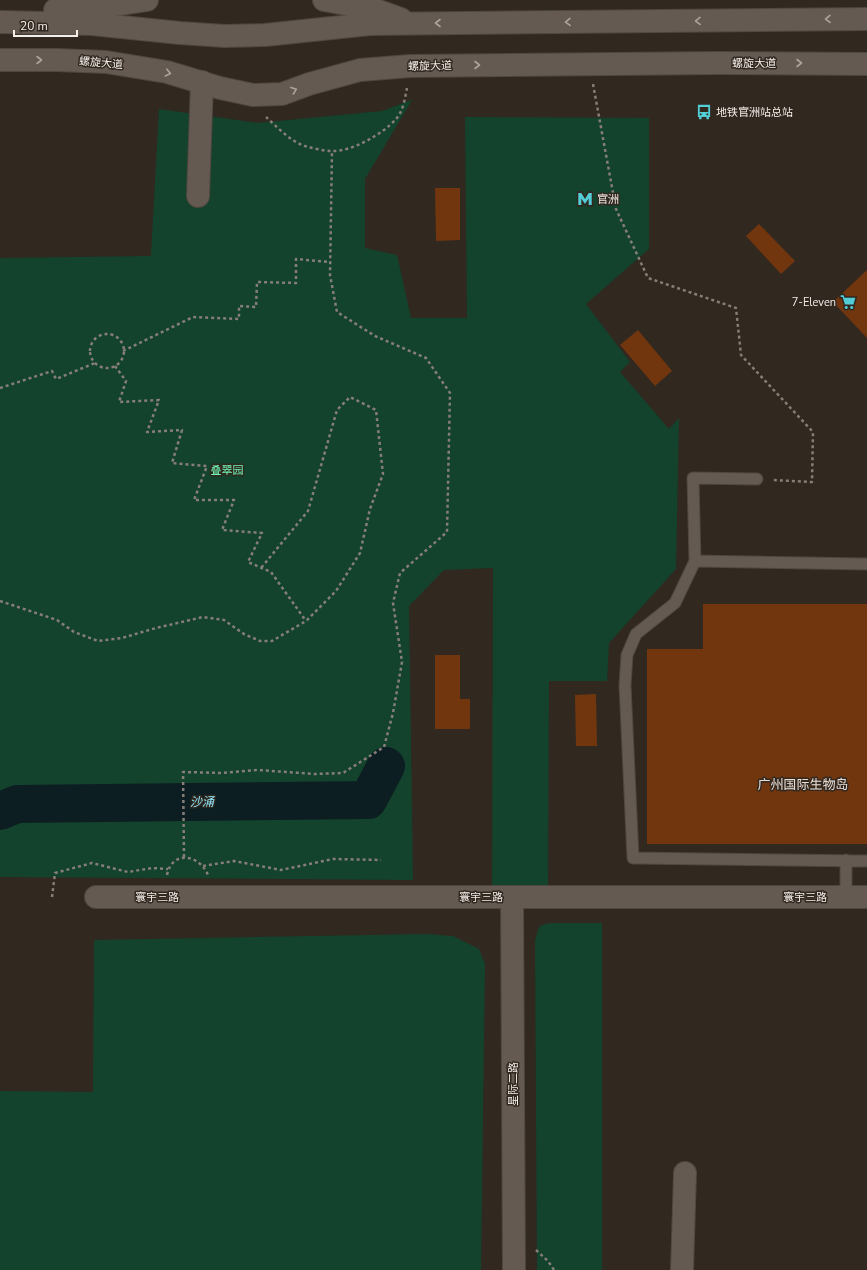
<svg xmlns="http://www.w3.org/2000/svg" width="867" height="1270" font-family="'Nunito Sans','Noto Sans SC',sans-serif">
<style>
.green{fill:#13432d}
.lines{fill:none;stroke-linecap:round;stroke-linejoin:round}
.river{stroke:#0d1e22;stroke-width:38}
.building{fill:#72360f}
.lane-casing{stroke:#4e4640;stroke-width:13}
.street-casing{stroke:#4e4640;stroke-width:24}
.secondary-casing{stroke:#4e4640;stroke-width:24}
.path{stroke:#867e77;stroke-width:2.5;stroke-dasharray:3 3;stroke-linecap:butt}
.lane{stroke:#645a51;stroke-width:11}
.street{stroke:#645a51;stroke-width:22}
.secondary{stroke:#645a51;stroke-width:22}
.oneway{stroke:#aca49d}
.labels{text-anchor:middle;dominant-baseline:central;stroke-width:3;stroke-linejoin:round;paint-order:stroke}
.street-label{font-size:11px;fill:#f4eee9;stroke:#312820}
.poi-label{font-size:11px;fill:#f4eee9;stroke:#312820;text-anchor:start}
.park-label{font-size:11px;fill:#70f7b4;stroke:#312820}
.water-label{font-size:12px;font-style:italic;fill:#8ee8fd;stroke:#312820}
.quarter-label{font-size:13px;fill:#ebdfd5;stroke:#312820}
</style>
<rect width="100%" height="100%" fill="#312820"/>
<path class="green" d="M412,100L365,179V248L397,255L411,318H467L465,117L649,118V249L586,304L630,362L620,372L669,429L679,418L676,569L609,643L607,681H549L548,888L492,887L493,568L444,570L409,606L413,880L0,877V258L151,256L159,109L257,123L382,111Z
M552,923H602V1270H537L535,940L539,927L545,924Z
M427,934L453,936L479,949L485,964L481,1270H0V1091L93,1092L94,940Z"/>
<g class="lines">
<path class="river" d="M0,811L17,804L368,800L386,766"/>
</g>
<path class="building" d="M435,188H460V240L436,241Z
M759,224L795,261L781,274L746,236Z
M867,270V338L833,302Z
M638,330L672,371L655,386L620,345Z
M703,604H867V844H647V649H703Z
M435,655H460V699H470V729H435Z
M596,694L597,746H576L575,695Z"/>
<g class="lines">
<defs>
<path id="lane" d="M757,479L693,478L695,561L675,603L636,634L627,655L625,685L633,858L867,861
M695,561L867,564
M846,897V860"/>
<path id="street" d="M198,196L202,82
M682,1270L685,1173"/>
<path id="secondary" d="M324,0L373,9L401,19
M55,10L95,8L147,0
M0,22L92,24L180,33L225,36L265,35L370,24L867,19
M0,60H57L106,62L167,72L220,88L253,95L282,94L309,84L360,70L410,66L718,63L867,64
M96,897H867
M512,897L514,1270"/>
</defs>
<use href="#lane" class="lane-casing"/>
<use href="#street" class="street-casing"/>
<use href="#secondary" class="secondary-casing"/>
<path class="path" d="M593,84L616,209L648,278L736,308L741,355L813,432L812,482L772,480
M266,117C276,126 291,142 305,146C313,148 323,151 332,151C351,152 383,134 396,119C403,112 405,98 407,88
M90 351a17 17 0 1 1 34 0a17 17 0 1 1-34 0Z
M123,351L193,317L239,319V306L256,307L257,282L296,283V259L330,262
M115,366L126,381L119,402L159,400L147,432L182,430L172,463L207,466L194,500H234L222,530L262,533L248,562L271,572L306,621
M0,388L52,371L56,379L95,363
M0,601L57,620L74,632L98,641L122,638L156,628L203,617L224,620L244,634L260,641H272L306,621L336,591L360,553L370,509L383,474L376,410L350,397L337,410L308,511L261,568
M184,857L183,772L221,773L258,770L315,774L343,773L384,747L393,713L402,662L393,603L400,573L447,532L450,393L426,358L375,336L337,312L330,275L332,151
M203,866L234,861L281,870L333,859L381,860
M167,875C172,850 199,854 208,875
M52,897L55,873L92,863L128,872L152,868L168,869
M536,1250L548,1261L554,1270"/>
<use href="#lane" class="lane"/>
<use href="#street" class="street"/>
<use href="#secondary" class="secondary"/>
</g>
<defs><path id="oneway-chevron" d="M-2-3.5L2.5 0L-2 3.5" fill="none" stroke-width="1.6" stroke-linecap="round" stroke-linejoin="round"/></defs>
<g class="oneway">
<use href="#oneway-chevron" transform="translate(828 19) rotate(179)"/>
<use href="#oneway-chevron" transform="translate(698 21) rotate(179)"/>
<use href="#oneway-chevron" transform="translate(568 22) rotate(179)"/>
<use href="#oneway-chevron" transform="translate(438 23) rotate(180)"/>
<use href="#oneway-chevron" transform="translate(39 60)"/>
<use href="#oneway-chevron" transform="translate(799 63)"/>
<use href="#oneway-chevron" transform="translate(477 65)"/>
<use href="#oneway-chevron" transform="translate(168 73) rotate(13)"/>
<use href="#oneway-chevron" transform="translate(294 90) rotate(-20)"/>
</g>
<defs>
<symbol id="bus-bare" viewBox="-9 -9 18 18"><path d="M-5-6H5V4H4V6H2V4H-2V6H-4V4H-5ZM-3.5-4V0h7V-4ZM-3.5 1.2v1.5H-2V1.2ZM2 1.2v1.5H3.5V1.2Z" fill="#52ccd5" stroke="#312820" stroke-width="2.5" paint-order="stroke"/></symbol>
<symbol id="metro-bare" viewBox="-9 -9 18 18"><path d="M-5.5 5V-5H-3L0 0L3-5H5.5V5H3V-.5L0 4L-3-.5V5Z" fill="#52ccd5" stroke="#312820" stroke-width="2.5" paint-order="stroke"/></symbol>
<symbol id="supermarket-bare" viewBox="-9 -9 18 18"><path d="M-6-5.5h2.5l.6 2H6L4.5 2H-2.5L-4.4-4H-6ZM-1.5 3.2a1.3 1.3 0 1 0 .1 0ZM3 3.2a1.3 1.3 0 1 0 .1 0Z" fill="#52ccd5" stroke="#312820" stroke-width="2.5" paint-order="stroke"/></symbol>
</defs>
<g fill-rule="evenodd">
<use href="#bus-bare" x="693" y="101" width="22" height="22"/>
<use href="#metro-bare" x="574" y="188" width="22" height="22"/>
<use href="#supermarket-bare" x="837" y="291" width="22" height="22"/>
</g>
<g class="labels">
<g class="street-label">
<text transform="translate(101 63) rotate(5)">螺旋大道</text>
<text x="754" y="63">螺旋大道</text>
<text transform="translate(430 66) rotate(-1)">螺旋大道</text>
<text x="157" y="897">寰宇三路</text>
<text x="481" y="897">寰宇三路</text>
<text x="805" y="897">寰宇三路</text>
<text transform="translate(513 1084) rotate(-90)">星际二路</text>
</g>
<g class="poi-label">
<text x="716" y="112">地铁官洲站总站</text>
<text x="597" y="199">官洲</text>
<text x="836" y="302" text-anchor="end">7-Eleven</text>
</g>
<g class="park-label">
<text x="227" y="470">叠翠园</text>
</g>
<g class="water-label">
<text transform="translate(202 802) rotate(-1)">沙涌</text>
</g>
<g class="quarter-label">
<text x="803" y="785">广州国际生物岛</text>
</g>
</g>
<path d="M14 30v6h63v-6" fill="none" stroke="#f4eee9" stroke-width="2"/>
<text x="20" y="30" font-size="12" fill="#f4eee9" stroke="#312820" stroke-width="3" paint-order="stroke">20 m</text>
</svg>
